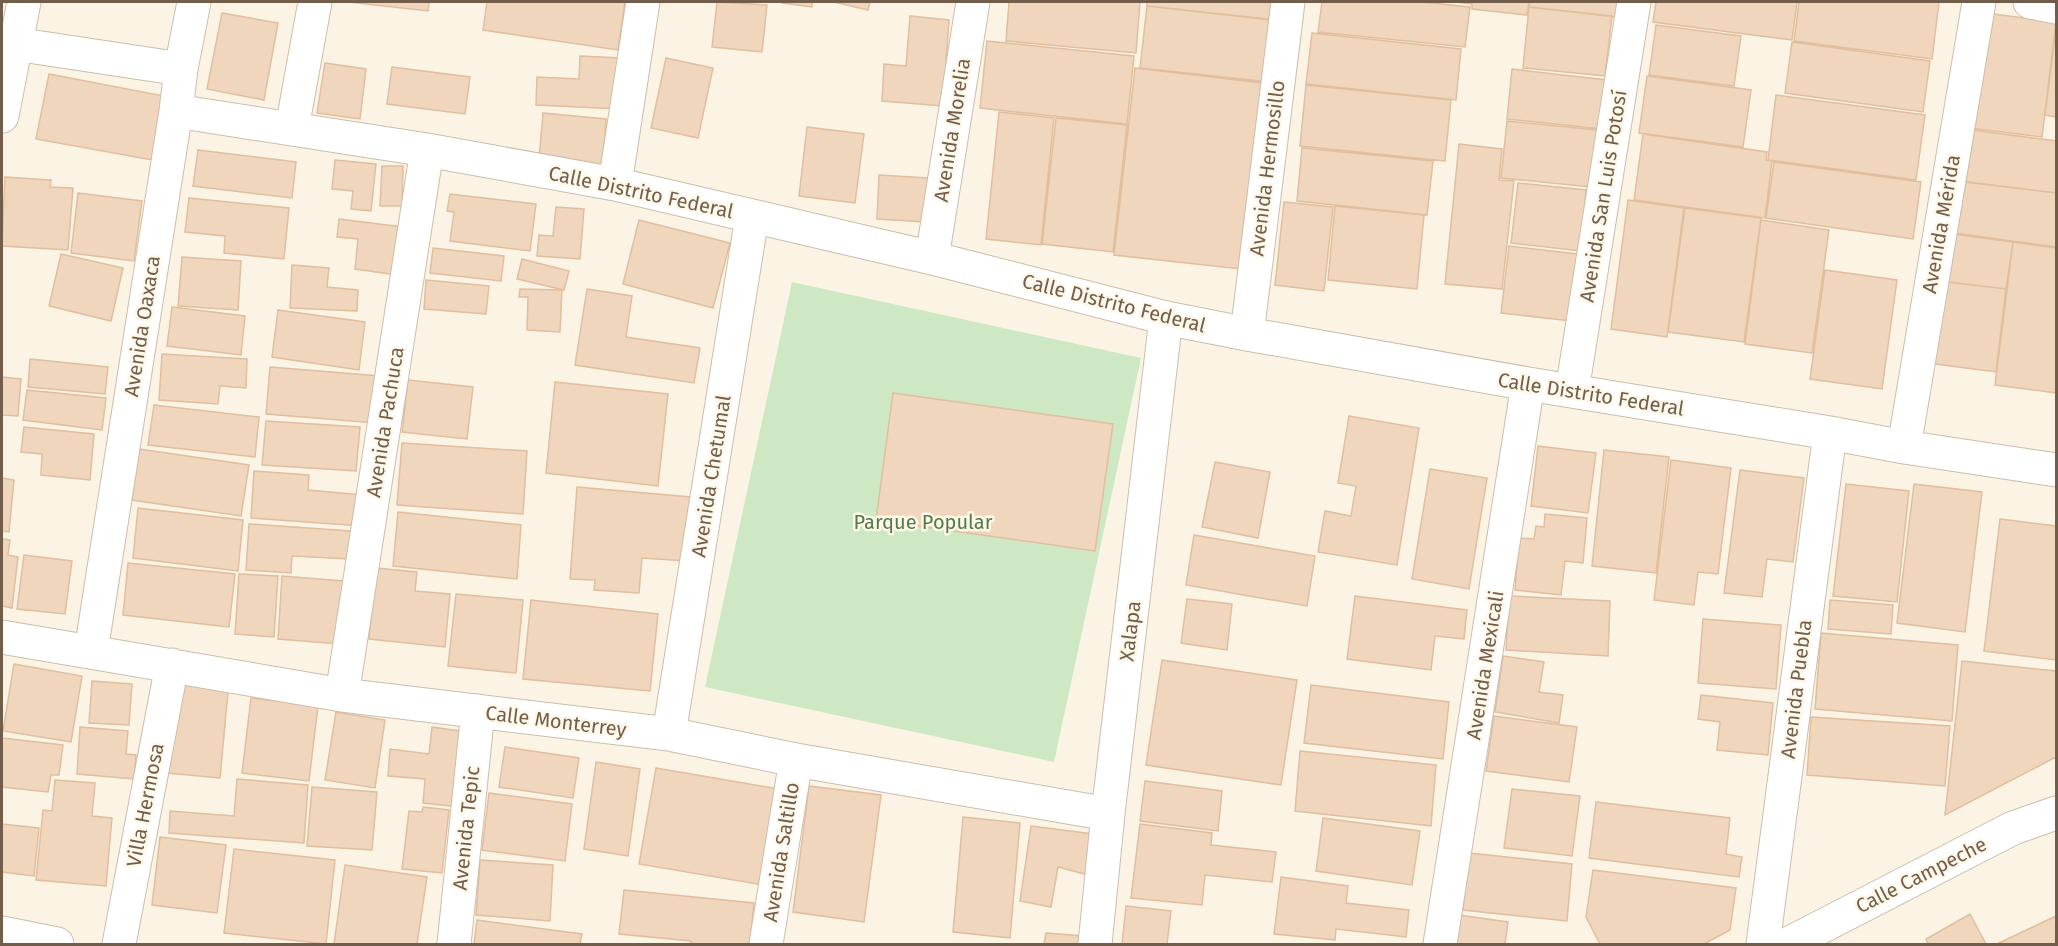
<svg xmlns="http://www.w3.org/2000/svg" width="2058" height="946" font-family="'Fira Sans',sans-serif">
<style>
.green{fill:#cee8c3}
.building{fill:#efd6bd;stroke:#e0be9e;stroke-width:1.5}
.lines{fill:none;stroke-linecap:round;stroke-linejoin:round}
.minor-casing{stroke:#ccbdab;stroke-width:35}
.minor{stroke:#fff;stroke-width:33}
.labels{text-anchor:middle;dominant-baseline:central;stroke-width:5;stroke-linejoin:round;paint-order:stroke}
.street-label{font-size:20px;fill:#725d4b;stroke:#fef8ea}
.park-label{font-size:20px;fill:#517c46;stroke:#fef8ea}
</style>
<rect width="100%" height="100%" fill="#fbf4e4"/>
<path class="green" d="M792,282L1141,358L1054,762L705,687Z"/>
<path class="building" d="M348,2H429L428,11Z
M487,2H625L618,50L483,30Z
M717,2L767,5L762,52L712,47Z
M782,2H812V7L782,3Z
M834,2H870L868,10Z
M1009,2H1140L1136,53L1006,41Z
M1147,2H1275L1273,20L1147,6Z
M1322,2H1422L1470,7L1465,47L1318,32Z
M1455,2H1529L1527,15L1472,9V4Z
M1530,2H1618L1616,17L1529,7Z
M1656,2H1797L1792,40L1653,22Z
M1799,2H1939L1932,59L1794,41Z
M1147,6L1276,20L1269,82L1140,68Z
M1529,7L1612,16L1605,76L1523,68Z
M222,13L278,23L264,100L207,89Z
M1985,13L2056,22L2042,137L1970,128Z
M910,16L949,20L943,106L882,101L884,64L906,66Z
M1656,25L1741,36L1734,86L1649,75Z
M2056,29V117L2045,115Z
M1312,33L1461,49L1456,100L1306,84Z
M987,41L1134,56L1127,124L980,108Z
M1792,42L1930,61L1923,112L1785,93Z
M580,56L621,58L619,109L536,105L537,77L579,79Z
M666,58L713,68L698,138L651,128Z
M325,63L366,69L360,119L317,113Z
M392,67L470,77L465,114L387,104Z
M1135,68L1271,84L1250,270L1114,255Z
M1512,69L1607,80L1602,129L1507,119Z
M49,74L164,96L152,160L36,139Z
M1647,76L1751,90L1743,147L1639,133Z
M1306,85L1451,100L1445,161L1300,146Z
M1776,95L1925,115L1916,180L1768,160Z
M999,112L1054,118L1041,245L986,239Z
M543,113L606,119L603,165L539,160Z
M1056,118L1127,125L1113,252L1042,244Z
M1507,121L1597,130L1591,187L1501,178Z
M807,127L864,134L855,203L799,196Z
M1972,130L2056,141V193L1965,182Z
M1643,134L1767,152L1766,160L1772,161L1765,218L1634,200Z
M1459,144L1502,149L1499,180L1514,181L1502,289L1445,284Z
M1302,148L1433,161L1427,215L1297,201Z
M198,150L296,162L292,198L193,186Z
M335,160L376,164L371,211L351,209L353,191L332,189Z
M1774,162L1921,182L1913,239L1766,218Z
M382,166H403L402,206H380Z
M879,175L928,178L925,222L877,219Z
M5,177L51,180L50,187L73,188L68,250L2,246Z
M1952,180L2056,193V247L1946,232Z
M1518,183L1586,190L1581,251L1511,243Z
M78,193L142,201L134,261L71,253Z
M450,194L536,204L530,251L450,241L454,212L447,211Z
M189,198L289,208L284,259L224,253L225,236L185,232Z
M1628,200L1684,208L1667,337L1611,329Z
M1284,202L1333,207L1324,291L1275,285Z
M1335,206L1424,215L1417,289L1328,280Z
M556,207L584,209L580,259L537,256L539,235L553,236Z
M1685,208L1761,218L1744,342L1668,332Z
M339,219L403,227L397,275L355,269L358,239L337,237Z
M639,220L730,243L713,308L623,284Z
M1761,220L1829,230L1812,353L1745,344Z
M1946,233L2013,242L2006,289L1940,281Z
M2013,242L2056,248V393L1995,385Z
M1509,246L1577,254L1571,321L1501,313Z
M433,248L504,256L501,281L430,273Z
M61,254L123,268L111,321L49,306Z
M182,257L241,261L238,310L178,306Z
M522,259L569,271L564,290L517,279Z
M292,265L329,268L327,287L358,290L357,311L290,308Z
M1825,270L1897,280L1882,389L1810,379Z
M426,280L489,286L486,314L424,309Z
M1939,281L2006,289L1996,372L1928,363Z
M520,289L562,290L560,332L527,330L528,297H519Z
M587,289L632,296L626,337L700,348L694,383L575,365Z
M172,307L245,316L241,355L167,346Z
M278,310L365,322L359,370L272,357Z
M162,354L247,359L246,388L220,386L218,404L159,400Z
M30,359L108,367L105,394L28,387Z
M270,367L380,376L376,423L266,414Z
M2,377L21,379L18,416L2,415Z
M408,380L473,387L467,439L402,432Z
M555,382L668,394L658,486L546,473Z
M27,390L106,398L102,430L23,420Z
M893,393L1113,424L1095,551L876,520Z
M154,405L259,417L255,457L148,445Z
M1349,416L1419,428L1397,565L1318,552L1325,511L1351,516L1356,486L1338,483Z
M266,421L360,427L356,471L262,465Z
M24,427L94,434L90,480L41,475L42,454L21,452Z
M402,443L527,451L523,514L397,505Z
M1538,446L1596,453L1588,513L1531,506Z
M139,449L249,465L241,516L132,500Z
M1604,450L1669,457L1656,573L1592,566Z
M1671,460L1731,468L1718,574L1698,572L1694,605L1654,600Z
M1215,462L1270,472L1258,538L1202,527Z
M1430,469L1487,478L1469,589L1412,579Z
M1740,470L1804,478L1793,562L1767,559L1762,597L1724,593Z
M254,471L309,475L308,490L363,495L361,526L251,518Z
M2,478L14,480L9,532L2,531Z
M1846,484L1909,491L1897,602L1833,596Z
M1914,484L1982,492L1965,632L1897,623Z
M577,487L691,497L686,561L642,558L639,593L594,590L595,580L570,579Z
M138,508L243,520L238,571L133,558Z
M398,512L521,525L517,579L393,566Z
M1545,514L1587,518L1583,563L1565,561L1561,595L1515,590L1519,538L1534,539L1536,526L1544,527Z
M2000,519L2056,526V660L1984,651Z
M249,524L351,531L349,559L292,556L291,573L246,570Z
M1194,535L1315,556L1307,606L1186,585Z
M2,539L10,540L8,555L18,557L12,608L2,606Z
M24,555L72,561L65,614L17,609Z
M128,563L235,574L229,627L123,615Z
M376,568L417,572L415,591L450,594L445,647L369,639Z
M239,574L278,576L274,637L235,634Z
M282,576L343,581L339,644L278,639Z
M456,594L523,600L516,673L448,666Z
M1355,596L1467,610L1464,639L1435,636L1431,670L1347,659Z
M1509,596L1610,601L1608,656L1506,650Z
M1187,599L1232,604L1227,650L1181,643Z
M531,600L658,614L650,691L523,679Z
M1830,600L1893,605L1891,634L1828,629Z
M1703,619L1781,625L1776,689L1698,683Z
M1821,633L1958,645L1952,721L1815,709Z
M1503,656L1544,662L1539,692L1563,695L1559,723L1495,712Z
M1162,660L1297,680L1281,785L1146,765Z
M1962,661L2056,671V757L1945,815Z
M14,664L82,676L71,742L3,731Z
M177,675L229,681L220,778L167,773Z
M92,681L132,684L129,725L89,723Z
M1311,685L1449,702L1443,759L1304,743Z
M1701,695L1773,703L1768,755L1717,750L1720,722L1698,719Z
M251,698L318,706L309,781L242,773Z
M336,712L385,720L375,788L325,780Z
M1494,716L1577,727L1569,782L1486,771Z
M1811,717L1950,726L1945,786L1807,775Z
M80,727L128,731L126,754L136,755L134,779L77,774Z
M432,727L467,732L459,807L423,803L425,779L388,776L390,749L429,754Z
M2,738L63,745L59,775H51L48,792L2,787Z
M505,747L579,758L573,798L499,787Z
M1300,751L1436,765L1431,826L1295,811Z
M596,762L640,769L628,856L584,849Z
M656,768L779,789L763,885L639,864Z
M237,779L308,785L304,843L169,833L170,811L234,816Z
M55,780L95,783L92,816L112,818L106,886L36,880L43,810L52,811Z
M1145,781L1222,791L1218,831L1140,821Z
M809,786L881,795L864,922L793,912Z
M312,787L377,792L372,850L307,846Z
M1512,789L1580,796L1572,856L1504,848Z
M489,793L572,804L565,861L482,850Z
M1596,802L1730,818L1726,854L1742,857L1739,877L1589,858Z
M423,807L449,810L442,873L402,869L409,811L422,812Z
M963,817L1020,823L1010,938L953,932Z
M1323,818L1420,831L1412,885L1316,871Z
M2,824L39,828L34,876L2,872Z
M1140,824L1212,833L1211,845L1276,852L1272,882L1205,875L1202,905L1131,898Z
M1031,826L1101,835L1096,877L1058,867L1051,907L1020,901Z
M160,837L226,845L217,913L152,905Z
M234,849L335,860L326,944L224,933Z
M1469,853L1572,864L1567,921L1463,910Z
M480,860L553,865L550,921L476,915Z
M345,865L427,877L417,944H334Z
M1593,870L1736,888L1730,930L1704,944H1600L1586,917Z
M1281,877L1348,886L1346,903L1409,910L1406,937L1336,929L1335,940L1274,934Z
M624,890L754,903L750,944H691V941L619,934Z
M1126,906L1171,911L1167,944H1122Z
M1970,914L1986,944H1928L1926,939Z
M1459,915L1508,922L1505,944H1455Z
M2056,916V944H1997Z
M477,920L582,934L580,944H474Z
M1046,933L1084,936V944H1044Z"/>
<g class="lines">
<defs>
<path id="minor" d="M2030,2L2056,7
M15,44L181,69
M176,111L427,150L615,184L932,258L1166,318L1247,334L1528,384L1830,433L1904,447L2056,470
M2,116L24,2
M292,128L315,2
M615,184L643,2
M932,258L973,2
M1247,334L1288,2
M1572,391L1634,2
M1904,447L1979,2
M2,637L342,695L669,734L796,760L1108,814
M91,651L176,111L181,69L194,2
M342,695L427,150
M669,734L752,217
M2,933L57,944
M119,944L172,665
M454,944L478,711
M766,944L796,760
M1095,944L1108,814L1166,318
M1440,944L1528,384
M1763,944L1830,433
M1788,944L2013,828L2056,813"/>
</defs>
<use href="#minor" class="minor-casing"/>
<use href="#minor" class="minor"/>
</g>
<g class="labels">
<g class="street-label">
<text transform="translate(952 130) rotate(-81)">Avenida Morelia</text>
<text transform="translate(1267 168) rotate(-83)">Avenida Hermosillo</text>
<text transform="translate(641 192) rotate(12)">Calle Distrito Federal</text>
<text transform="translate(1603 196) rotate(-81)">Avenida San Luis Potosí</text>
<text transform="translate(1941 224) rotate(-80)">Avenida Mérida</text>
<text transform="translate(1114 303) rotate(14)">Calle Distrito Federal</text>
<text transform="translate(142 326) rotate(-81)">Avenida Oaxaca</text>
<text transform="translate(1591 394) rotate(9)">Calle Distrito Federal</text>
<text transform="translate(385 422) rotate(-81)">Avenida Pachuca</text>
<text transform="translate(711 476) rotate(-81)">Avenida Chetumal</text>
<text transform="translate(1130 631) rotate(-83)">Xalapa</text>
<text transform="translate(1485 665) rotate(-81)">Avenida Mexicali</text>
<text transform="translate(1796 689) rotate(-83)">Avenida Puebla</text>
<text transform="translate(556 721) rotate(7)">Calle Monterrey</text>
<text transform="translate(145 805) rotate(-79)">Villa Hermosa</text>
<text transform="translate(466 828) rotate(-84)">Avenida Tepic</text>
<text transform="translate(781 852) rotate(-81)">Avenida Saltillo</text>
<text transform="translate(1921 875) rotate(-27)">Calle Campeche</text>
</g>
<g class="park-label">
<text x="923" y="522">Parque Popular</text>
</g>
</g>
<rect width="2058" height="946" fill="none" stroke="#725d4b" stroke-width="6"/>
</svg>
